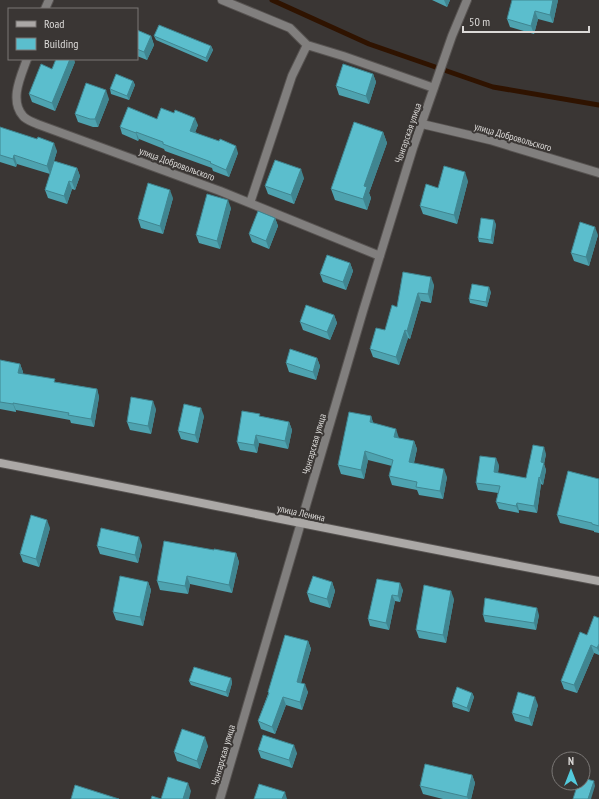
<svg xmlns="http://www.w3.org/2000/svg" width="599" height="799" font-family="'PT Sans Narrow',sans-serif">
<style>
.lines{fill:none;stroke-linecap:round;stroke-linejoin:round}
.stream{stroke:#2f1300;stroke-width:5}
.street-casing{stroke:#575351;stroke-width:10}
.secondary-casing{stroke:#575351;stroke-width:10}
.street{stroke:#817f7e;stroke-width:8}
.secondary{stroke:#aba8a6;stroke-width:8}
.wall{fill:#4ea3b0}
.shaded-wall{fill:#408590}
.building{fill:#5bbecd;stroke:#408590}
.labels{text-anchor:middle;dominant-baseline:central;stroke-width:4;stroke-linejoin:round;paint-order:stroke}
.street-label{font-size:10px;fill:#dbd9d7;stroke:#3a3634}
</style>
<rect width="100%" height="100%" fill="#3a3634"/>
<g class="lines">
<path class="stream" d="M272,0L369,44L493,87L599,105"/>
<defs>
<path id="street" d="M222,0L290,28L307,45
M45,9L49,0
M27,59C21,76 9,100 23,116C26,120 33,122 37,124L220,191L380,256
M422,124L490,140L599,173
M250,203L292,76L307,45L343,56L434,88
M220,799L363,311L413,148L452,36L467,0"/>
<path id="secondary" d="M0,463C200,502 399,544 599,581"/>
</defs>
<use href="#street" class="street-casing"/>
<use href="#secondary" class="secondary-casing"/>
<use href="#street" class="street"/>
<use href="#secondary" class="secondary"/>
</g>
<path class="wall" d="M432,0H450L447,7Z
M558,0L553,23L538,19L534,34L510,27L507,19Z
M137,30L151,36L154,45L147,60L137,56Z
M154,36L211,46L213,50L207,62L156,40Z
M75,62L55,111L32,102L29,94L52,69Z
M373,74L376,82L369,104L339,95L336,86Z
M133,81L135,85L129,100L111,94L110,89Z
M109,99L98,127H93L78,122L75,114Z
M157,119L198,125L195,132L238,153L229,177L213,171L212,168L165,151L164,149L139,139L138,141L122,134L120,127Z
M0,127L57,151L54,161L77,168L80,176L75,190L72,189L67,204L48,198L45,190L50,174L17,164L16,167L0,162Z
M383,132L387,143L369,193L371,198L367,210L335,200L331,189Z
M304,178L294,204L268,194L265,186Z
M468,181L457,224L423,214L420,206L438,188Z
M173,198L163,234L141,228L138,219Z
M231,208L220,249L199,243L196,235Z
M275,218L278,226L269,249L252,242L249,234Z
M496,224L493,244L479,242L478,238Z
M598,235L589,266L574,261L571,253Z
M350,263L353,271L346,290L323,282L320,274Z
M403,272L434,285L431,303L421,301L410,339L408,338L399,365L373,357L370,349L385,330L397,307Z
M491,292L487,307L470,303L469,299Z
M334,315L337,323L330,340L303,330L300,322Z
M317,358L320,366L316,380L289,372L286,363Z
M0,360L20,364L23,372L22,374L56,382L97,389L99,397L94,427L71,423L70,420L16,410V412L0,409Z
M156,409L151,434L130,430L127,422Z
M204,416L198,443L181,439L178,431Z
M260,416L289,422L292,430L288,449L259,443L257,453L240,450L237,442Z
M371,416L373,423L399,438L414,441L417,449L414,463L447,477L443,499L419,495L417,490L392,485L389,476L392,466L368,460L364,479L341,474L338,465Z
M546,454L544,464L546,470L543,485L541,484L537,513L519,510V513L499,509L496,502L498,493L478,490L476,483L499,465L498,473L526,478Z
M599,479V533L594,532V531L560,523L557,515Z
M50,528L39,567L23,562L20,554Z
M142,545L138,563L100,554L97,546Z
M236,553L239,562L232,593L190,584L188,594L160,590L157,581Z
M377,579L403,590L400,602L395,601L389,630L370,626L368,619Z
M148,582L151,590L143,626L116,620L113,612Z
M332,582L335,591L330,608L310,602L307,593Z
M454,599L446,643L419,638L416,630Z
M483,615H539L536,630L485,622Z
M599,618V655L594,653L577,693L564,689L561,681L587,635Z
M308,641L311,649L301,683L308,692L302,710L286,705L275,734L261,729L258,721L268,694V692Z
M231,678L232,683L228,697L191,685L189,681Z
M472,693L474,697L469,712L453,707L452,702Z
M538,705L532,726L515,721L512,713Z
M208,746L200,769L177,761L174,752Z
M258,750L297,753L292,768L261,758Z
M472,775L475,783L471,799H443L423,794L420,786Z"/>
<path class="shaded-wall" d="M444,0H450L447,7Z
M553,0H558L553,23L550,15Z
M535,11L538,19L534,34L531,26Z
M151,36L154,45L147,60L144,52Z
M211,46L213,50L207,62L206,58Z
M70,59H74L75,62L55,111L52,103Z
M373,74L376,82L369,104L366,96Z
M133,81L135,85L129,100L127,96Z
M106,90L109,99L98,127L95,119Z
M195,118L198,125L193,138L190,131Z
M136,132L139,139L138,141L136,133Z
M383,132L387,143L369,193L371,198L367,210L363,199L364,186Z
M54,143L57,151L50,174L47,166Z
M236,146L238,153L229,177L226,170Z
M14,155L17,164L16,167L13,159Z
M77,168L80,176L75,190L72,182Z
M301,169L304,178L294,204L291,195Z
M465,172L468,181L457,224L454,215Z
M69,181L72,189L67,204L64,196Z
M170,190L173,198L163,234L160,226Z
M228,200L231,208L220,249L217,241Z
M275,218L278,226L269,249L266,241Z
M494,220L496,224L493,244L491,240Z
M595,227L598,235L589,266L586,257Z
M350,263L353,271L346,290L343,282Z
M431,277L434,285L431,303L428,294Z
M489,287L491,292L487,307L486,302Z
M418,293L421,301L410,339L407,331Z
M334,315L337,323L330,340L327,332Z
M405,330L408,338L399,365L396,357Z
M317,358L320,366L316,380L313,372Z
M20,364L23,372L21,381L18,373Z
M97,389L99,397L94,427L91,419Z
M153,401L156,409L151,434L148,426Z
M13,403L16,410V412L13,404Z
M201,408L204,416L198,443L195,435Z
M371,416L374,425L370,422Z
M289,422L292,430L288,449L285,441Z
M396,429L399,438L394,437Z
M256,435L259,443L257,453L254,445Z
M414,441L417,449L412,470L409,462Z
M544,447L546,454L544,464L546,470L543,485L540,478L541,462Z
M365,451L368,460L364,479L361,470Z
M496,458L499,465L497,479L494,472Z
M444,469L447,477L443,499L440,491Z
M539,477L541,484L537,513L534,506Z
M517,503L519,510V513L516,506Z
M47,520L50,528L39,567L36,559Z
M139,537L142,545L138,563L135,555Z
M236,553L239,562L232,593L229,585Z
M187,576L190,584L188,594L185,586Z
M148,582L151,590L143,626L140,617Z
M332,582L335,591L330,608L327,599Z
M400,583L403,590L400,602L398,596Z
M451,591L454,599L446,643L443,635Z
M392,595L395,601L389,630L386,623Z
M537,608L539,615L536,630L534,623Z
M308,641L311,649L299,689L297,682Z
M599,644V652L597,648Z
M591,645L594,653L577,693L574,685Z
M231,678L232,683L228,697L226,692Z
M305,684L308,692L302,710L300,702Z
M472,693L474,697L469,712L467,708Z
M283,697L286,705L275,734L272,727Z
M535,697L538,705L532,726L529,718Z
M205,737L208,746L200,769L197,761Z
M294,745L297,753L292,768L289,760Z
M472,775L475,783L471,799H468L467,797Z
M594,781L595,786L591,799H588Z
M188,783L191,791L189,799H183Z
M285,792L287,799H282Z"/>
<path class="building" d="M512,0H553L550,15L535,11L531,26L507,19Z
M159,25L211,46L206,58L154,36Z
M137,30L151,36L144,52L137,49Z
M56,59H70L52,103L29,94L41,64L52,69Z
M343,64L373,74L366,96L336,86Z
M116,74L133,81L127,96L110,89Z
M86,83L106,90L95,119H90L75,114Z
M128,107L157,119L161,108L174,113L175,110L195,118L190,131L219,141L220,139L236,146L226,170L210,163L211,162L163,144V142L136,132V133L120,127Z
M354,122L383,132L364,186L367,187L363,199L331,189Z
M0,127L37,139L38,137L54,143L47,166L14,155L13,159L0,155Z
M275,160L301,169L291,195L265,186Z
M54,161L77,168L72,182L69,181L64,196L45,190Z
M444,166L465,172L454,215L420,206L426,184L438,188Z
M148,183L170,190L160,226L138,219Z
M207,194L228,200L217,241L196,235Z
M258,211L275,218L266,241L249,234Z
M481,218L494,220L491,240L478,238Z
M580,222L595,227L586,257L571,253Z
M327,255L350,263L343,282L320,274Z
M403,272L431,277L428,294L418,293L407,331L405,330L396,357L370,349L376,328L385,330L392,305L397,307Z
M472,284L489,287L486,302L469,299Z
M306,305L334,315L327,332L300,322Z
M290,349L317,358L313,372L286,363Z
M0,360L20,364L18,373L55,379L54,382L97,389L91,419L68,415L69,413L13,403V404L0,402Z
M131,397L153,401L148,426L127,422Z
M184,404L201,408L195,435L178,431Z
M242,411L260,414L259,416L289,422L285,441L256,435L254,445L237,442Z
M349,412L371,416L370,422L396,429L394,437L414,441L409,462L444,469L440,491L416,487L417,482L389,476L393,460L365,451L361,470L338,465Z
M533,445L544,447L541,462L544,463L540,478L539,477L534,506L517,503L516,506L496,502L500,486L476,483L480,456L496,458L494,472L526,478Z
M568,471L599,479V526L592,524V523L557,515Z
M31,515L47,520L36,559L20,554Z
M101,528L139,537L135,555L97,546Z
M164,541L214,550V549L236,553L229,585L187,576L185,586L157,581Z
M120,576L148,582L140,617L113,612Z
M313,576L332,582L327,599L307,593Z
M377,579L400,583L398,596L392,595L386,623L368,619Z
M424,585L451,591L443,635L416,630Z
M485,598L537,608L534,623L483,615Z
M594,616L599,618V644L597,648L591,645L574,685L561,681L580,632L587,635Z
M285,635L308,641L297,682L305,684L300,702L283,697L272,727L258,721L269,693L268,692Z
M194,667L231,678L226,692L189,681Z
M457,687L472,693L467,708L452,702Z
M518,692L535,697L529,718L512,713Z
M182,729L205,737L197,761L174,752Z
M263,735L294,745L289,760L258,750Z
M425,764L472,775L467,797L420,786Z
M168,777L188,783L183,799H151L152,796L161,799Z
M583,778L594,781L588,799H573L578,783H583Z
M259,784L285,792L282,799H254Z
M75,785L119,799H71Z"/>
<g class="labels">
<g class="street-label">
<text transform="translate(408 133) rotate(-71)">Чонгарская улица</text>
<text transform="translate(513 137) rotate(16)">улица Добровольского</text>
<text transform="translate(177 164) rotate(20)">улица Добровольского</text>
<text transform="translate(314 444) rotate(-74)">Чонгарская улица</text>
<text transform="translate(301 513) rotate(12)">улица Ленина</text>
<text transform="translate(223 755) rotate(-74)">Чонгарская улица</text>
</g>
</g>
<rect x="8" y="8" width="130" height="52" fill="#3a3634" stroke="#7a7775"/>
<rect x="16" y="21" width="20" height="6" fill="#aba8a6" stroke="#7a7775"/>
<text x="44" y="28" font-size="12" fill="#dbd9d7">Road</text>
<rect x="16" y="38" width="20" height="12" fill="#5bbecd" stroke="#7a7775"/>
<text x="44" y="48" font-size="12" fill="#dbd9d7">Building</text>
<g transform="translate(571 771)"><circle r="19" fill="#3a3634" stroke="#7a7775"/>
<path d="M0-3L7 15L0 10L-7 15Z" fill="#53cadc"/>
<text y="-6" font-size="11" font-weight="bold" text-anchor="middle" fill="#dbd9d7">N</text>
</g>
<path d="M463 26v6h126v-6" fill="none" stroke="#dbd9d7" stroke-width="2"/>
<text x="469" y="26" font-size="12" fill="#dbd9d7" stroke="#3a3634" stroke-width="3" paint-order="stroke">50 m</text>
</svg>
